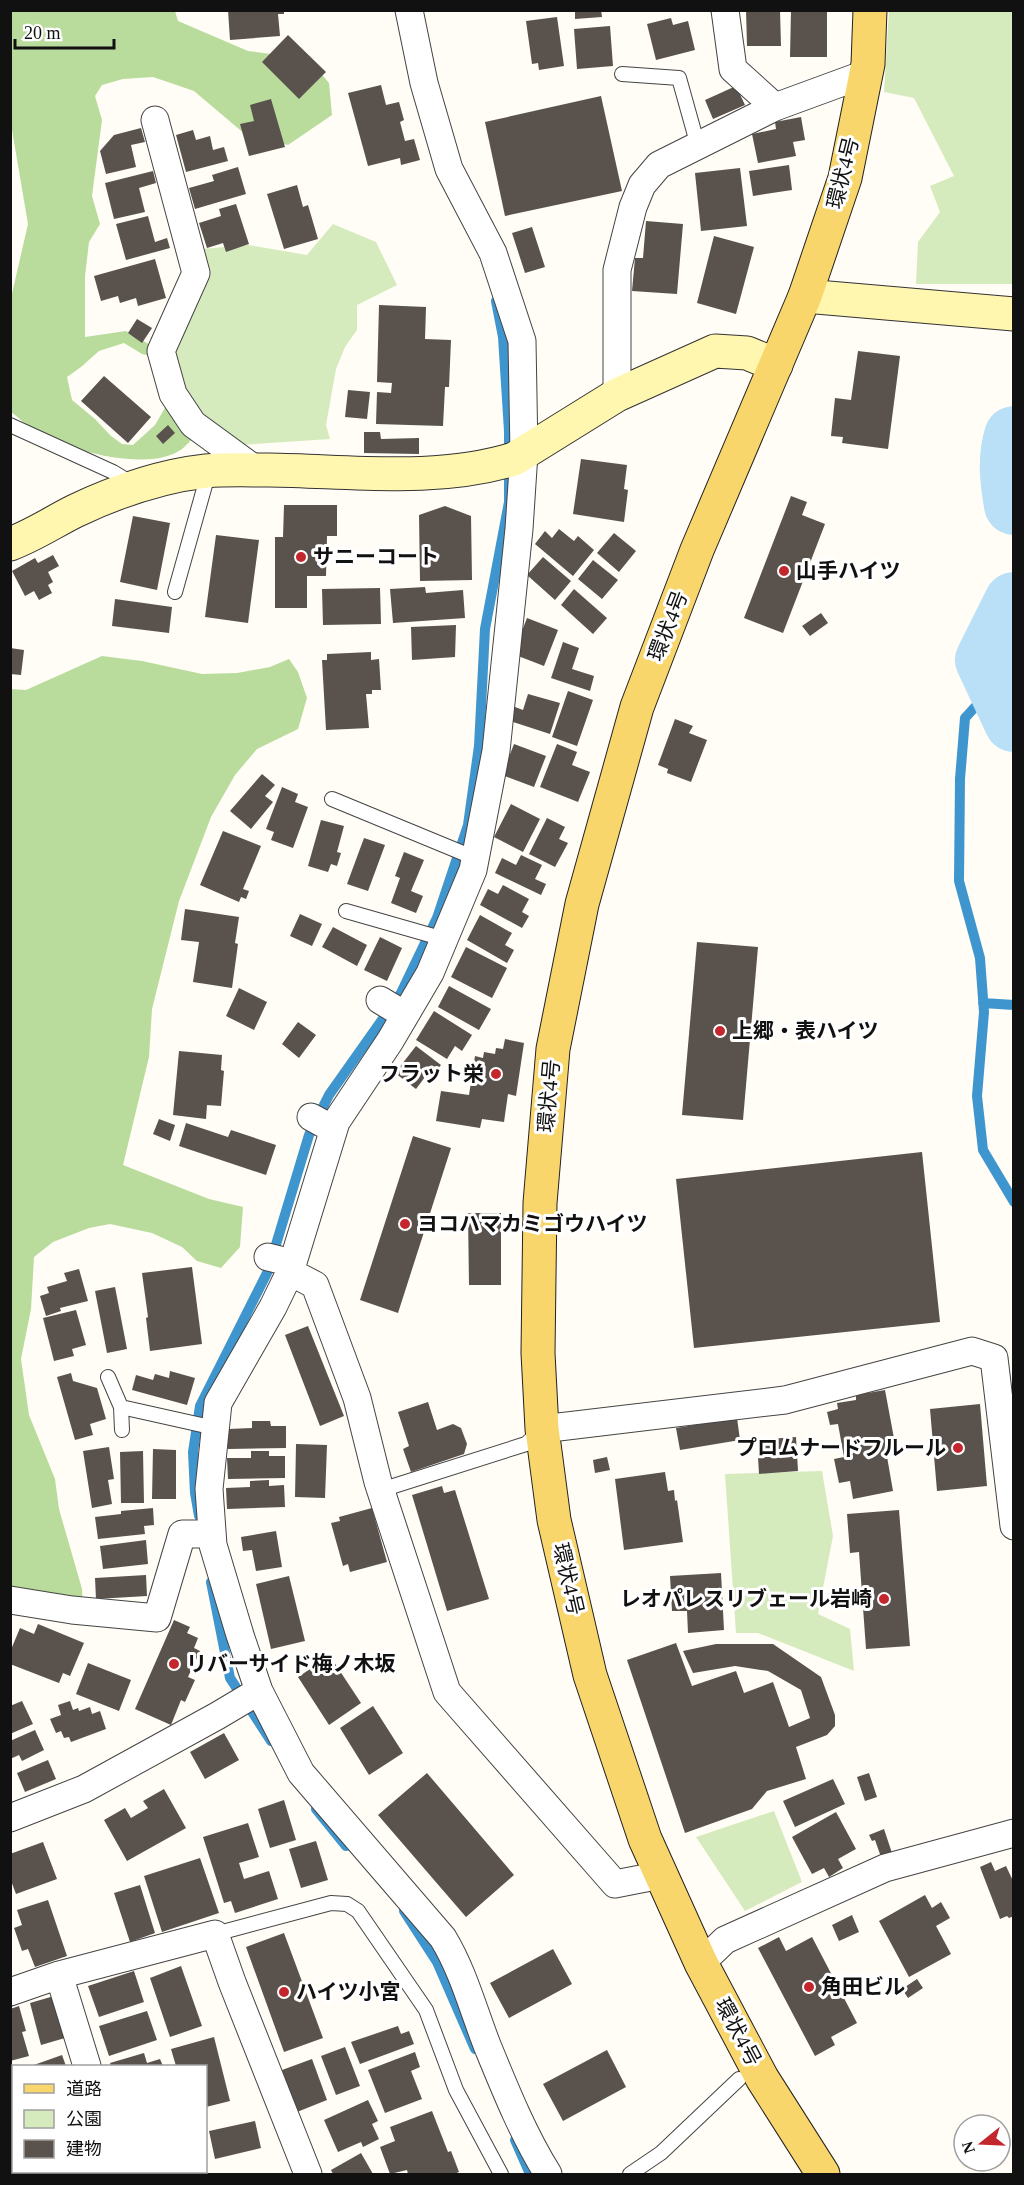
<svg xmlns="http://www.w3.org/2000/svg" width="1024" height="2185" font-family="'Times New Roman','Noto Sans JP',serif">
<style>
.green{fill:#d5ebbd}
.forest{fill:#b9dc9c}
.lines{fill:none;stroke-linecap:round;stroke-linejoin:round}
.stream{stroke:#3f96cf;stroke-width:10}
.river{stroke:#b9e0f7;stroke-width:60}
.building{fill:#5a524d}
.lane-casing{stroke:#444;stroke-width:16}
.street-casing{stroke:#444;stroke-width:29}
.secondary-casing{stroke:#333;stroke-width:35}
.primary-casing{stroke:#222;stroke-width:35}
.lane{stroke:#fff;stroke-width:14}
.street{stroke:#fff;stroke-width:27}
.secondary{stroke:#fff6b0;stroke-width:33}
.primary{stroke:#f9d66b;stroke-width:33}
.poi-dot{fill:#c4262e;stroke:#fff;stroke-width:2}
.labels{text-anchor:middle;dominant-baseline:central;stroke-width:6;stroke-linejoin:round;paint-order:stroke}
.street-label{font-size:21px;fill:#111;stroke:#fff}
.poi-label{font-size:21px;font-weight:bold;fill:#111;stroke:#fff;text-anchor:start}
</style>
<rect width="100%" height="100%" fill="#fffdf5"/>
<path class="green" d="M889,11H1013V284H916L918,242L940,212L930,186L954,176L914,98L884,92Z
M333,224L376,242L397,285L357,305V330L345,347L336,369L326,425L330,439L224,446L193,424L161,351L190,250L248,245L307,255Z
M822,1471L833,1536L818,1614L850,1629L854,1671L758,1633H736L725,1474Z
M774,1811L802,1882L745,1911L696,1837Z"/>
<path class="forest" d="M11,11H175L178,21L248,51L309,59L329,83L332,115L288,145L246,135L194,91L153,77L123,79L102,85L95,96L102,120L92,196L100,224L89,242L85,276V337L126,331L161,351L163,359L142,354L124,343L99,351L81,367L67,377L72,400L95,419L111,436L122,444L133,445L155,425L173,394L195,435C191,440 187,445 182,449C150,473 67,451 36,431C27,426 19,418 11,412V298L28,224L11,124Z
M102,656L142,661L202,674L237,673L270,667L289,659L298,672L307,698L298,729L257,749L235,775L211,817L179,901L152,1009L149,1057L123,1165L209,1199L243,1207L240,1247L221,1268L197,1261L182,1247L152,1233L110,1224L89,1228L53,1242L34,1257L31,1309L21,1359L29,1415L55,1479L59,1509L82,1589L83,1611L11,1600L10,689L26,690Z"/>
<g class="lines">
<path class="stream" d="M996,684L965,718L960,779L959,881L980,958L984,1012L977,1096L983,1150L1014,1202
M983,1003L1014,1005
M199,1516L195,1493L193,1452L200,1406L268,1271L309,1135L329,1095L401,993L437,918L468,825L479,746L485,629L509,502V431L503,337L496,301
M211,1582L230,1678L271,1741
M316,1809L346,1846
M404,1911L437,1962L475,2049
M515,2140L530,2174"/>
<path class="river" d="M1014,436C1007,459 1010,482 1014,505
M1014,602L985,660L1014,722"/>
</g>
<path class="building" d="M228,10H284V14H278L280,36L230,40Z
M575,10H601L602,17L575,19Z
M746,10H780L781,46H747Z
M791,10H827V57H790Z
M557,17L564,66L539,70L538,63L532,64L526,21Z
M671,18L673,25L688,21L695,50L656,60L647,24Z
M610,26L613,66L577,69L574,29Z
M288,35L326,72L299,99L262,62Z
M381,85L386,105L399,102L404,120L400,122L405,141L414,139L420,160L401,165L400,158L368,166L348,93Z
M736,86L745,105L713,119L705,100Z
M601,96L622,191L505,216L485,122Z
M271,99L285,147L249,156L240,124L254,121L250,105Z
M801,117L805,140L793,142L796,156L758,163L752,134L776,129L775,122Z
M141,128L145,142L131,145L136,167L106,174L100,151L114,135Z
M193,130L196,140L210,136L213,150L224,147L228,161L186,172L176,135Z
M789,165L792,190L753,196L749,171Z
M238,167L246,194L195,209L189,188L214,181L212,175Z
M740,168L747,226L701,231L695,173Z
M153,171L156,183L139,188L145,212L114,219L105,183Z
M297,185L303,207L308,205L318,239L284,249L267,194Z
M236,204L249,244L226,252L223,243L207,248L199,223L221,216L219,209Z
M148,216L155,242L167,238L170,248L126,260L116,224Z
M646,221L683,224L677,294L632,291L635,258H643Z
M532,227L545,267L525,273L512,233Z
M714,236L754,247L736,314L697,303Z
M155,259L166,298L138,306L136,298L120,303L118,296L101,301L94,276Z
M379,305L426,307L425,339L451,340L449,387H445L443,426L376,424L377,392L391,393L392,383L377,382Z
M137,319L152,328L142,343L128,333Z
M858,351L900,356L888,449L842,443L843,437L831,436L835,398L851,400Z
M104,376L151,417L128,443L81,401Z
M348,390L370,392L367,419L345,417Z
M168,425L175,433L163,444L156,436Z
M364,432H380L381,439L419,438V454L364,453Z
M581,459L627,465L624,489L628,490L624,522L573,514Z
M791,496L807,502L802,515L825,524L783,633L744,618Z
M284,505H337V536H327L326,576H307V608H275V537H283Z
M445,506L471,516L472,580L420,581L419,515Z
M133,516L170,523L157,590L120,582Z
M559,529L574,541L578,536L594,550L573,576L535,544L545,531L552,538Z
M614,533L636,551L619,572L597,553Z
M216,535L259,540L248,623L205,617Z
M53,555L59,566L48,572L53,582L48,585L52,593L39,600L34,591L25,596L12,571L35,558L38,563Z
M543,557L571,581L555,600L527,575Z
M593,560L618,580L602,599L578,579Z
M425,587L426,593L463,590L465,618L393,623L390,589Z
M380,588L381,624L323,625L322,589Z
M574,589L607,618L593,634L561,605Z
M115,599L172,607L169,633L112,626Z
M821,613L828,623L810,636L802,626Z
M527,618L558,630L544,666L513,654Z
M456,625L455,657L412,660L411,627Z
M563,642L579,648L572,669L594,676L590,691L551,678Z
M10,648L24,650L21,675L10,674Z
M371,652V660L379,659L381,690H372V694H366L369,728L326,730L322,660H327V654Z
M568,691L593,700L577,746L552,737Z
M528,694L560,703L550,734L510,721L515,707L523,710Z
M675,719L693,726L689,733L707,740L691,782L667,773L668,769L658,765Z
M514,744L546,756L534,787L502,775Z
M557,744L577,752L572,765L590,772L578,802L540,787Z
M262,774L275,785L265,796L273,802L251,829L230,811Z
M282,787L298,794L295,802L308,807L293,848L271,840L274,832L266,829Z
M511,804L540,819L523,852L494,837Z
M547,818L565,827L559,839L568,843L555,867L529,854Z
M321,820L344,826L337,852L341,853L337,866L331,864L328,872L308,866Z
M223,831L261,846L243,889L249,891L246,899L241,897L239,902L200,885Z
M364,838L385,845L368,891L347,884Z
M404,852L424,860L411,891L423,896L416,913L391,903L400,878L395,876Z
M521,855L542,865L535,879L546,884L541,895L495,873L502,858L516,865Z
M503,885L529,899L522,912L529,916L522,928L480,905L488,889L498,894Z
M185,909L239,917L235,943L238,944L232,988L193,982L199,942L181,940Z
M300,914L322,924L312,946L290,936Z
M480,915L512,933L505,945L514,950L507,963L467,940Z
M333,927L367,945L357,966L322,947Z
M380,937L402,948L387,981L364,970Z
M697,942L758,947L743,1120L682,1115Z
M466,947L507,968L492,998L451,977Z
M449,986L491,1009L479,1030L438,1007Z
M239,988L267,1002L254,1030L226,1016Z
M434,1011L472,1035L462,1051L455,1046L447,1059L416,1040Z
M298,1022L316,1035L299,1058L282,1044Z
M505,1039L524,1043L516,1096L508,1094L504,1122L482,1119L480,1128L436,1121L441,1091L469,1095L475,1056L483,1058L484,1052L495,1054L496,1048L503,1049Z
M416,1046L441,1065L432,1076L428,1073L416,1089L395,1073Z
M179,1051L222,1055L221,1070L224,1071L221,1106L207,1105L206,1119L173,1115Z
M159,1119L175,1125L170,1141L153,1134Z
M186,1123L228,1137L231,1130L276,1145L266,1175L179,1146Z
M413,1136L451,1148L398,1313L360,1300Z
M922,1152L940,1322L694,1348L676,1179Z
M468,1213H501V1285H469Z
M192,1267L202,1344L150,1351L146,1318L148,1317L142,1273Z
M79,1269L88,1301L60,1308L61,1311L46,1316L40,1296L49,1293L47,1287L67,1281L64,1273Z
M115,1287L127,1349L107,1353L95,1291Z
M76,1310L86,1345L72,1349L74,1356L54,1361L43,1318Z
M308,1326L344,1416L320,1426L285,1335Z
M170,1371L195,1378L187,1405L132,1390L136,1375L153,1380L155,1374L169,1378Z
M71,1373L73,1381L97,1388L106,1419L90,1424L93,1435L75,1440L57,1377Z
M885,1390L896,1449L886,1451L893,1491L853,1499L850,1481L839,1483L834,1459L844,1457L838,1424L830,1425L827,1412L838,1409L837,1403L856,1400V1395Z
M428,1402L437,1430L453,1424L461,1428L467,1444L464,1454L411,1472L403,1449L409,1446L398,1412Z
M980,1404L987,1486L937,1491L930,1409Z
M737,1418L740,1440L680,1450L676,1428Z
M252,1421H270L271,1426H286V1448L228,1449V1429L252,1428Z
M796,1437L798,1471L759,1474L757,1440Z
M296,1444L327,1445L325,1498L295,1497Z
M109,1447L114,1479L108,1480L112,1504L92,1508L83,1451Z
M153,1449L176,1450V1499H152Z
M143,1451L144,1503H121L120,1452Z
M251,1451H269V1456H285V1478L228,1479L227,1458H251Z
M607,1457L610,1470L595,1473L593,1460Z
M665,1472L668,1491L674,1490L675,1501L677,1500L683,1542L624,1550L615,1479Z
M269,1480V1486L284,1485L285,1507L227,1509L226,1488L250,1487V1481Z
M442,1486L444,1493L455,1490L489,1599L447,1611L412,1495Z
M153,1508L154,1525L144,1526L145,1534L98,1539L95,1517L121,1514V1511Z
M372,1508L387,1562L350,1572L348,1564L343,1566L331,1523L340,1521L339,1517Z
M899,1510L910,1646L866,1649L859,1552L850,1553L847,1514Z
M276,1531L282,1567L256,1571L252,1550L243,1551L241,1537Z
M146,1540L148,1564L103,1569L100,1546Z
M721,1573L724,1630L688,1633L687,1611H672L670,1576Z
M146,1575L147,1596L96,1599L95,1578Z
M289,1576L305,1641L271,1649L256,1584Z
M174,1620L190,1627L187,1633L198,1638L194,1648L200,1651L188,1677L195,1680L185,1702L181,1700L171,1725L135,1709Z
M38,1624L84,1643L70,1676L63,1673L59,1683L10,1664V1652L20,1628L34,1634Z
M676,1643L692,1686L736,1671L744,1693L773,1682L789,1727L810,1718L801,1690L768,1671L735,1666L693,1673L683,1651L716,1644H773L821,1677L835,1715V1726L827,1735L796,1747L806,1779L767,1791L752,1809L685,1833L627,1660Z
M330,1656L361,1703L329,1725L298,1677Z
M88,1663L131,1680L119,1711L76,1694Z
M22,1701L33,1724L10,1734V1706Z
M70,1701L73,1710L78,1708L79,1711L90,1707L92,1714L100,1711L106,1729L71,1742L69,1737L64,1738L61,1731L56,1733L50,1719L61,1715L58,1705Z
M373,1706L403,1753L369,1775L340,1728Z
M35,1730L44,1750L22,1761L19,1755L10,1759V1741Z
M224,1733L239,1760L205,1779L190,1752Z
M48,1760L56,1779L25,1792L17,1773Z
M427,1773L514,1875L466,1917L378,1815Z
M869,1773L877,1797L865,1801L857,1777Z
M833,1779L845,1804L795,1827L783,1801Z
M164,1789L186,1828L127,1861L104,1820L125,1808L131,1818L148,1808L143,1801Z
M284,1800L296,1840L270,1848L258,1809Z
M836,1812L856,1849L838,1859L843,1868L829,1877L824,1868L812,1874L792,1837Z
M248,1823L259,1857L239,1863L244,1879L269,1871L278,1899L235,1913L231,1901L224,1903L203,1837Z
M884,1829L892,1853L881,1857L875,1840L872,1841L869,1835Z
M316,1841L328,1880L301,1888L289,1849Z
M43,1842L57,1879L16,1894L10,1878V1854Z
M200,1858L219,1913L162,1932L144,1876Z
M991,1862L995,1871L1006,1866L1014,1883V1916L1009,1918L1007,1916L1000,1919L980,1867Z
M140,1885L155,1933L130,1942L114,1893Z
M925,1895L932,1908L941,1902L950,1918L936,1926L951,1954L909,1977L879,1921Z
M48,1900L67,1956L35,1967L28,1949L22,1951L14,1928L22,1925L17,1910Z
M852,1915L859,1932L839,1941L832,1925Z
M284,1933L323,2038L284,2052L246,1947Z
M779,1937L786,1951L812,1937L857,2023L831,2037L835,2045L815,2056L758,1948Z
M553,1949L572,1984L509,2018L490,1983Z
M181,1966L202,2026L170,2037L150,1978Z
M134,1971L144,2002L99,2017L88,1986Z
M917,1979L923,1988L908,1998L902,1989Z
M54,1996L65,2038L41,2045L30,2003Z
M19,2006L26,2031L22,2032L29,2056L10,2061V2009Z
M147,2011L157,2040L109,2056L99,2026Z
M398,2026L401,2034L409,2031L414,2044L360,2064L351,2042Z
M214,2037L230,2101L206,2107V2066H176L171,2049Z
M345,2047L360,2086L336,2095L321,2056Z
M607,2050L626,2087L563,2121L543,2084Z
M415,2052L420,2067L411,2071L422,2099L385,2113L368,2070Z
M144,2053L147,2063L160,2059L163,2066H111L110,2063Z
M62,2055L66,2066H31Z
M312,2059L327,2100L297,2112L282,2070Z
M14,2075V2106L10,2107V2076Z
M368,2100L378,2121L372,2124L379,2139L363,2147L361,2142L338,2152L324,2120Z
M432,2111L448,2152L451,2151L459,2172L454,2174H408L407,2170L390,2174L380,2147L395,2141L390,2127Z
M10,2115H14V2151L10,2152Z
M255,2121L261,2148L215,2159L209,2131Z
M361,2153L373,2174H333L331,2170Z
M14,2161V2172H44L45,2174H10V2162Z
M68,2172H106L107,2174H69Z"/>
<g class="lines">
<defs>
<path id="lane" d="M622,74L679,78L698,146
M10,425L113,472L133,484
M175,592L209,471
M332,799L475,858
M346,911L444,939
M108,1377L121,1407L122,1430
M121,1407L215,1428
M381,1490L526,1444L540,1431
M215,1934L331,1903L347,1904L358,1911L426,2010L456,2090L501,2174
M630,2174L661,2153L739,2079"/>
<path id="street" d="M409,10L424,83L449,169L493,253L522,341L524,453L519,529L496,751L473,870L430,973L390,1041L336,1122L290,1272L273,1307L218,1403L209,1489L213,1545L240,1635L259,1691L301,1773L443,1938C463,1971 473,2009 487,2045C505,2089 523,2134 548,2174
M725,10L733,69L775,107
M155,120L196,273L161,351L173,394L193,424L256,470
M617,395V270L633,207L642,185L659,165L775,107L865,74
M380,1000L405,1015
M311,1117L331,1128
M268,1257L292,1263
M290,1272L315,1285L357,1398L378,1482L447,1692L615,1884L661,1875
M542,1429L785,1400L972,1351L994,1358L1014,1526
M10,1600L72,1610L157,1618L182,1534H212
M10,1818L84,1789L217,1716L259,1691
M701,1963L725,1940L885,1868L1014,1833
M59,1975L87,2066
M10,1992L59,1975L215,1934L232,1982L308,2174
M118,2172L119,2174"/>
<path id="secondary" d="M805,296L1014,314
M10,544C34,535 53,522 75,511C115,492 161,476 206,471C226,469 249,470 269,470C350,471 436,483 514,459L617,395L715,351L747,353L776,365"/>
<path id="primary" d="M823,2174L762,2078L701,1963L645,1839L590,1675L554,1520L542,1429L538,1353L540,1203L553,1049L582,904L637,707L697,550L805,296L845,178L868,64L870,10"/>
</defs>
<use href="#lane" class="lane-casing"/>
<use href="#street" class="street-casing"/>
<use href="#secondary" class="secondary-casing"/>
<use href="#primary" class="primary-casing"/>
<use href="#lane" class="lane"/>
<use href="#street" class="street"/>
<use href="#secondary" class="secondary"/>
<use href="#primary" class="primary"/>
</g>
<g class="poi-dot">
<circle cx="301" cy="557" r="6"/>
<circle cx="784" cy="571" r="6"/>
<circle cx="720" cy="1031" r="6"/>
<circle cx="496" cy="1074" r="6"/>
<circle cx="405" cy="1224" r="6"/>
<circle cx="958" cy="1448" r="6"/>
<circle cx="884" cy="1599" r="6"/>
<circle cx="174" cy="1664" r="6"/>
<circle cx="809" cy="1987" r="6"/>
<circle cx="284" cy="1992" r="6"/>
</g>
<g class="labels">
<g class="street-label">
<text transform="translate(843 173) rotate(-76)">環状4号</text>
<text transform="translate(668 626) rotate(-69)">環状4号</text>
<text transform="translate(549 1096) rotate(-85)">環状4号</text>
<text transform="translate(568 1579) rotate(77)">環状4号</text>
<text transform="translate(738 2032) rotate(62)">環状4号</text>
</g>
<g class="poi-label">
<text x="313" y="557">サニーコート</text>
<text x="796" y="571">山手ハイツ</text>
<text x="732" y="1031">上郷・表ハイツ</text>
<text x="484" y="1074" text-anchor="end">フラット栄</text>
<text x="417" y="1224">ヨコハマカミゴウハイツ</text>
<text x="946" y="1448" text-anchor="end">プロムナードフルール</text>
<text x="872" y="1599" text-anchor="end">レオパレスリブェール岩崎</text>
<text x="186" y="1664">リバーサイド梅ノ木坂</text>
<text x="821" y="1987">角田ビル</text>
<text x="296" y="1992">ハイツ小宮</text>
</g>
</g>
<rect width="1024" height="2185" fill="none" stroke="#111111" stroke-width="24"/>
<rect x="12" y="2065" width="195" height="108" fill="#ffffff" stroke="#a0a0a0" stroke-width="1.5"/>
<rect x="24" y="2084" width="30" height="9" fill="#f9d66b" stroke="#a0a0a0" stroke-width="1.5"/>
<text x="66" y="2095" font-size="18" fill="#111111">道路</text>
<rect x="24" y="2110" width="30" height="18" fill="#d5ebbd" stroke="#a0a0a0" stroke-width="1.5"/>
<text x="66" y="2125" font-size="18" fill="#111111">公園</text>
<rect x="24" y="2140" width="30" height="18" fill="#5a524d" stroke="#a0a0a0" stroke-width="1.5"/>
<text x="66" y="2155" font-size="18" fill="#111111">建物</text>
<g transform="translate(982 2143) rotate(252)"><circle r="28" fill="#ffffff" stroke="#a0a0a0" stroke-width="1.5"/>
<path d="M0-4.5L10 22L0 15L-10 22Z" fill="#c4262e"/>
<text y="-9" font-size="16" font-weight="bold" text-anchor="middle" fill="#111111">N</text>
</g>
<path d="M15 39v9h99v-9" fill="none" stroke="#111111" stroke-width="3"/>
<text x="24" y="39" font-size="18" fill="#111111" stroke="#ffffff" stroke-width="4.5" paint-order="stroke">20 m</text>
</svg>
